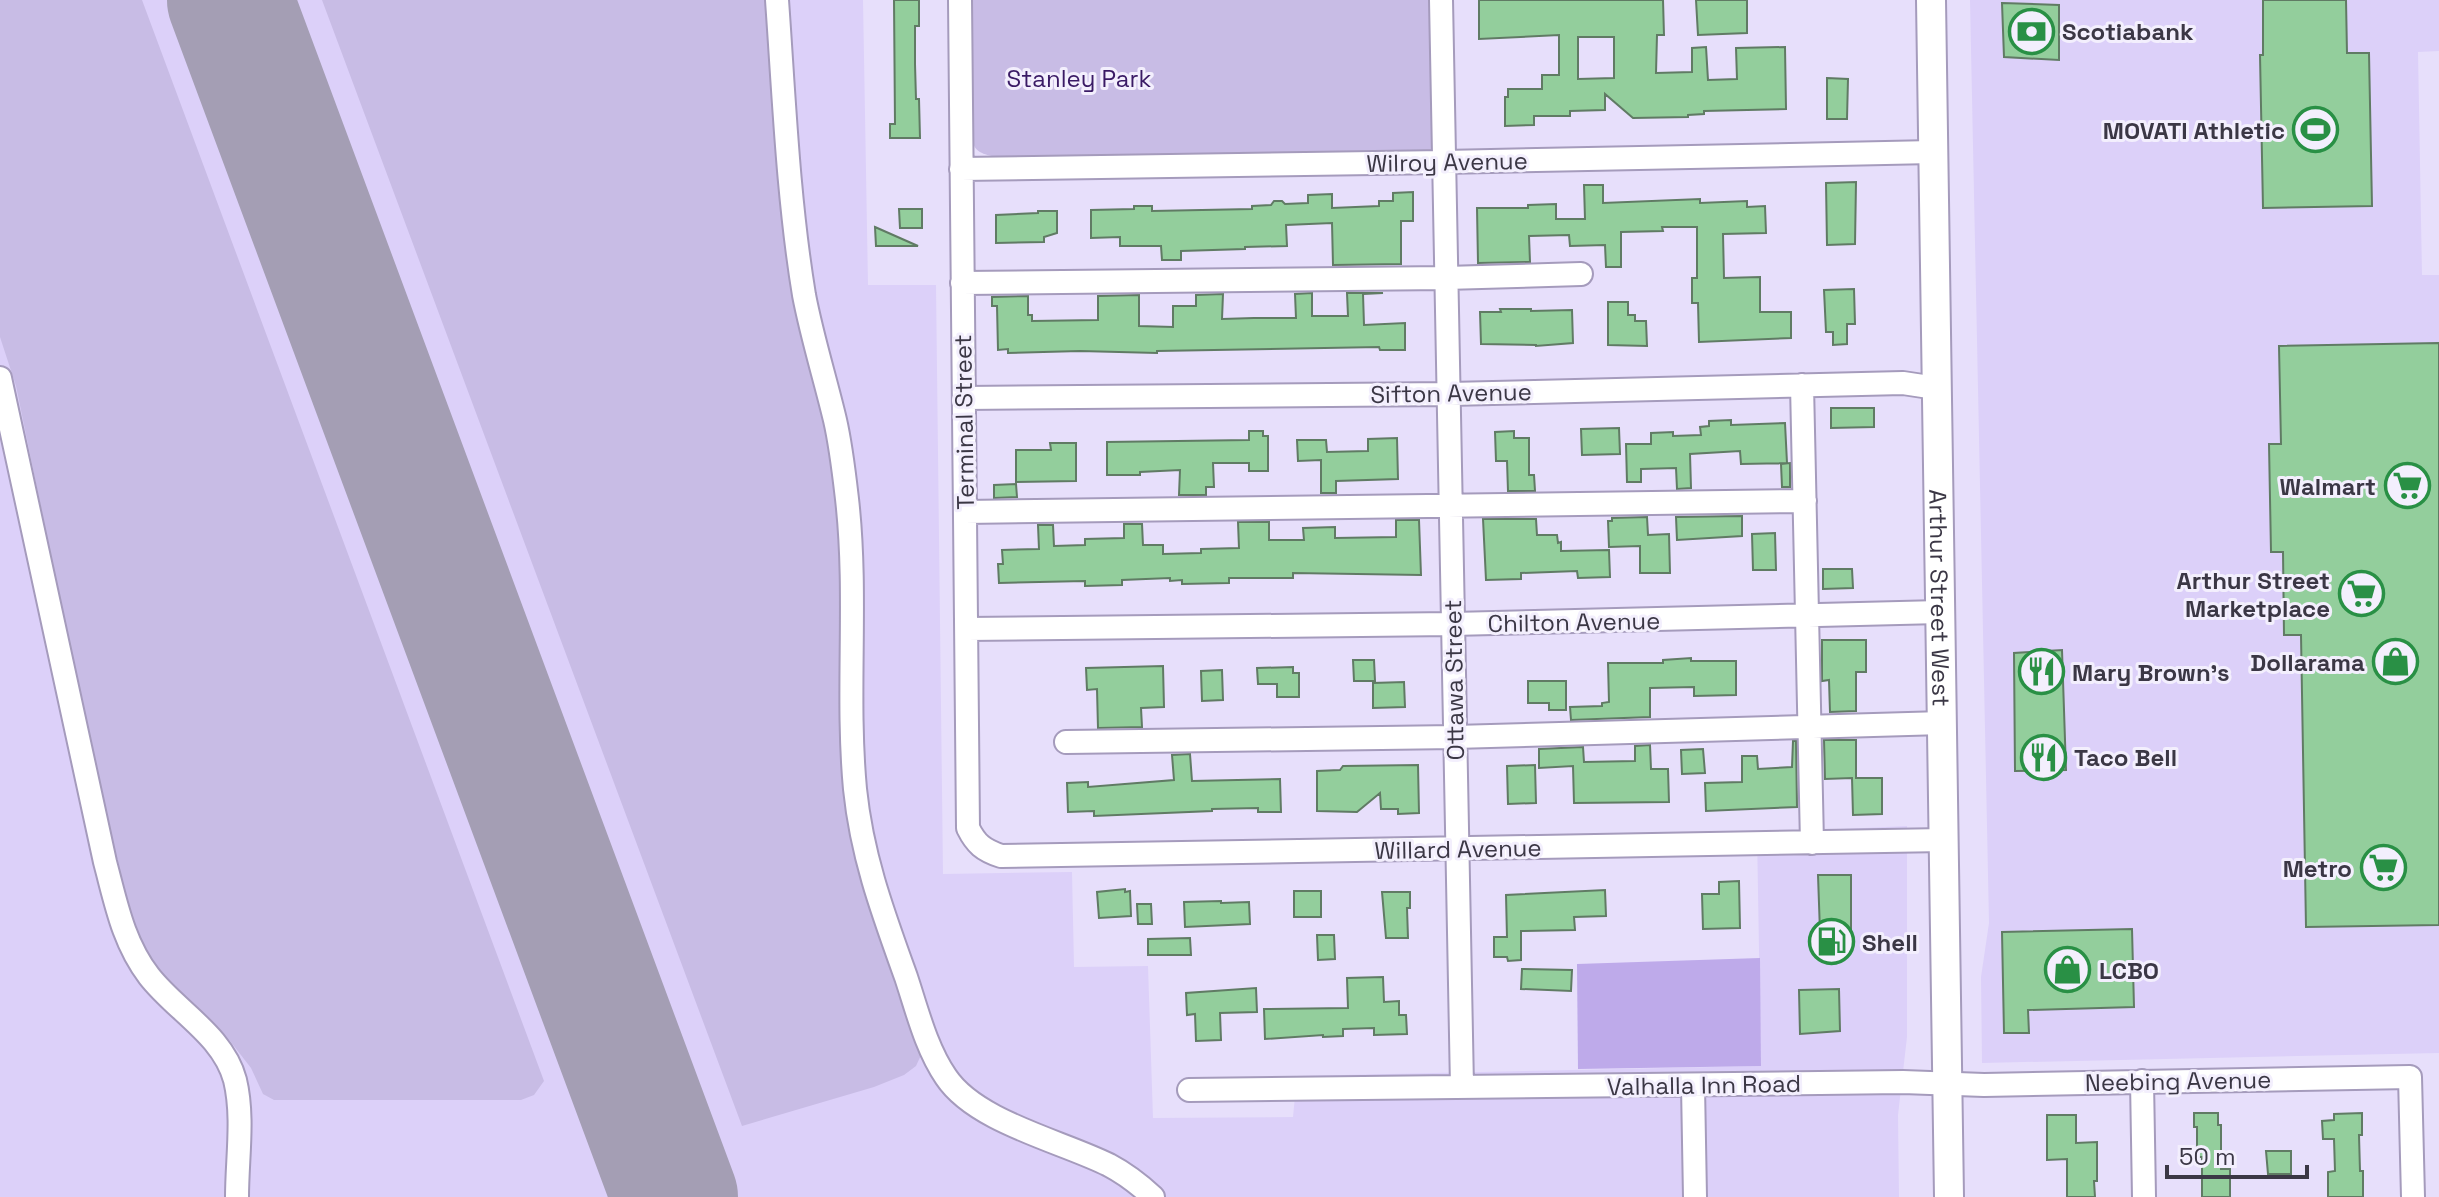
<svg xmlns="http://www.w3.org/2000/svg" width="2439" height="1197" font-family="'Space Grotesk',sans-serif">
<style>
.built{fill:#dcd0f9}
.green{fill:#c8bce5}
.forest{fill:#beaaea}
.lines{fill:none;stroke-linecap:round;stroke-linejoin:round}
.taxiway{stroke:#a49eb4;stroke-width:50}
.runway{stroke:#a49eb4;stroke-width:126}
.building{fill:#93ce9c;stroke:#607b64;stroke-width:2;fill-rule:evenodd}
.minor-casing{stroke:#a59bbc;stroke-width:26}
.major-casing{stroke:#a59bbc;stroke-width:32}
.minor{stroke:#fff;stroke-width:22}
.major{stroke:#fff;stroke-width:28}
.labels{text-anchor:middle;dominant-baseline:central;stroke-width:6;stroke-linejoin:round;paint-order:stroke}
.poi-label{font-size:24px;font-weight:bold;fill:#3b3745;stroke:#f3effd;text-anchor:start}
.park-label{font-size:24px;fill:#3a1a65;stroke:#f3effd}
.street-label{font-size:24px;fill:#3b3745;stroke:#f3effd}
</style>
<rect width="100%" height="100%" fill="#e7dffb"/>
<path class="built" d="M0,0H863L868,285H936L943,874L1072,872L1074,967L1148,966L1153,1118L1293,1117L1297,1076L1761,1066L1757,833L1907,826V1037L1898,1115L1899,1197H0Z
M1970,0H2439V51L2418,52L2422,275H2439V1053L1982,1063L1981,977L1989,923Z"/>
<path class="green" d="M0,0H142L544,1081L534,1095L521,1100H274L263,1094L251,1068L230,1041L189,1006L153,970L120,894L16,386L0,337Z
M322,0H769L794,290L810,367L834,459L862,876L887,961L922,1053L916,1066L904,1075L874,1087L742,1126Z
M971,0H1434V150L997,157C983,154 974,153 972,138Z"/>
<path class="forest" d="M1760,958L1761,1066L1578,1069L1577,964Z"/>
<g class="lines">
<path class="taxiway" d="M223,0L261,102"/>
<path class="runway" d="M230,0L675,1197"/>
</g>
<path class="building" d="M894,0H919V26H915V64L916,99H919L920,138H890V124H895Z
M1479,0H1663L1664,35H1657L1656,73L1692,72V48L1706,47L1708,80L1737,79L1736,48L1785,47L1786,109L1704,111V114L1688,115V117L1633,118L1605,94V110L1570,111V116H1534V125L1505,126V97H1508V89H1542V75H1559V35L1479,39ZM1578,37H1614V78L1578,79Z
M1696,0H1747V33L1698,35Z
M2263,0H2346L2347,53H2369L2372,206L2263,208L2260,55H2263Z
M2002,3L2059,5V60L2004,57Z
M1827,78L1848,79L1847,119H1827Z
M1856,182L1855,244L1827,245L1826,183Z
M1584,185H1603V203L1700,199V203L1747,201V207L1765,206L1766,233L1723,234L1724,278L1760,277V312H1791V338L1699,342L1698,303H1692V278H1697V227H1662L1663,231L1621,232V267H1606L1605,245L1570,246L1569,235L1529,236L1530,262L1478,263L1477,208H1528V205L1556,204V219H1585Z
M1413,192V221H1401V264L1333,265L1332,223L1286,225L1287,246L1245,247V249L1181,251V260H1162L1161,246H1120V237L1091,238V210L1134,209V206H1152V211L1252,209V206L1271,205L1274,201H1282L1285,204L1308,203V195L1332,194V208L1379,206V201H1393V193Z
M899,209H922V228H900Z
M1038,211H1057V233L1044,237V242L996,243V215L1038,213Z
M875,227L918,246H876Z
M1854,289L1855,324H1847V344L1833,345V332H1826L1824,290Z
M1312,293V316H1348L1347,293H1383L1363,294L1364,325L1405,323V350H1380L1379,347L1157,351V353L1080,351L1008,353V349L998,350L997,306H992V297L1028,296V315H1032V321L1098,320V296L1139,295V326L1173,327V306H1196V295L1223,294L1222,319L1254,318H1296L1295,294Z
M1608,302H1628V315H1635V321H1646L1647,346L1608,345Z
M1500,309H1531V311L1572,310L1573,343L1536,346V345L1481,344L1480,312H1501Z
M2439,343V925L2306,927L2301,635H2284L2283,552H2271L2269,444H2281L2279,346Z
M1831,408H1874V427L1831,428Z
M1731,420V425L1785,423L1787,463L1741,464L1740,451L1690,454L1691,488L1677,489L1676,468L1641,469V482H1627L1626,444H1651V433L1673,432V436L1701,435L1700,427L1709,426V421Z
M1619,428L1620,454L1582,455L1581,429Z
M1249,431H1263V436H1268V471H1249V463H1213L1214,487H1206V495H1179L1180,470L1140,472V475H1107V442L1249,440Z
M1514,431V438H1529V475H1534L1535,491H1508L1507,461H1496L1495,432Z
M1397,438L1398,479L1336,481V493H1321V460L1298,461L1297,440H1326L1327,452L1368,451V439Z
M1050,443H1076V481L1016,482V450H1051Z
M1790,463V487H1782L1781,464Z
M1016,484L1017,497L994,498V485Z
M1742,516V536L1677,540L1676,517Z
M1647,517L1648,535L1669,534L1670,573H1640V546L1609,547L1608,521H1612V518Z
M1483,519H1536L1537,535H1557L1558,543L1561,542V551L1609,550L1610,577L1578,578L1577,571L1521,573V579L1486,580Z
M1396,520H1419L1421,575L1293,573V578H1229V583L1182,584V580L1170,581V578L1122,580V585L1085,586V581L999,583L998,564H1003L1002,550L1039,549L1038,525H1053L1054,546L1085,545V539L1124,538V524H1142L1143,545H1163V554L1201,553V549L1239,548L1238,522H1269V540H1304L1303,528L1335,527V538L1396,537Z
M1775,533L1776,570H1753L1752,534Z
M1823,569H1852L1853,588L1823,589Z
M1822,640H1866V672H1856V711L1830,712L1829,680L1822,681Z
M2062,650L2066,770L2015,771L2014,653Z
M1691,658V661H1736V695L1694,696V687L1650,688V717L1571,720L1570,707L1602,706V703L1609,702L1608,663H1663V660Z
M1353,660H1374L1375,681H1354Z
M1163,666L1164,707L1141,708L1142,727L1098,728L1097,689L1087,690L1086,668Z
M1293,667V673H1299V697H1277V684H1258L1257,668Z
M1222,670L1223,700L1202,701L1201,671Z
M1528,681H1566V710H1549V703H1528Z
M1404,682L1405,707L1373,708V683Z
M1824,740H1856V778H1882V814L1853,815L1852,778L1825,779Z
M1793,741H1796L1797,807L1706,811L1705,783L1742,782V756H1757L1758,769L1792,767Z
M1650,745L1651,769H1668L1669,802L1574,803L1573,766L1539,768V749L1583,747L1584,762L1635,761V746Z
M1703,749L1705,773L1682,774L1681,750Z
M1190,754L1192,781L1280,779L1281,812H1258V808L1212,809V811L1094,816V811L1068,812L1067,783L1088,782V787L1174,780L1172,755Z
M1418,765L1419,813L1398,814V809H1381L1380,793L1357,812L1317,811V771L1340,770L1343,766Z
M1535,765L1536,803L1508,804L1507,766Z
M1818,875H1851V950L1812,951L1811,932H1820Z
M1739,881L1740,928L1703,929L1702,894H1719V882Z
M1125,889V892L1130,891L1131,916L1099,918L1097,892Z
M1605,890L1606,916L1574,917L1575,930L1521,931V960L1508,961L1507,957H1494V937H1507L1506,895Z
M1294,891H1321V917H1294Z
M1382,892H1410V908H1407L1408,938H1386Z
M1221,901V903L1249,902L1250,924L1185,927L1184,902Z
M1137,904H1151L1152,924H1138Z
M2132,929L2134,1007L2028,1010L2029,1033H2004L2002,932Z
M1317,935H1334L1335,959L1318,960Z
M1190,938L1191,955H1148V939Z
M1522,969L1572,970L1571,991L1521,989Z
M1383,977L1384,1002L1399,1001V1015H1406L1407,1034L1374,1035V1028L1343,1029V1036L1323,1037V1035L1265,1039L1264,1009L1348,1008L1347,978Z
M1256,988L1257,1012L1220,1013L1221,1040L1196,1041L1195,1014L1187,1015L1186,993Z
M1839,989L1840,1031L1800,1034L1799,990Z
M2194,1113H2218V1125H2221V1169H2230V1197H2202V1157H2197V1127H2194Z
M2362,1113V1135H2359L2360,1171H2363V1197H2328V1172L2335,1171L2334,1139H2323L2322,1121L2334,1120V1114Z
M2047,1115H2076V1143L2097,1142V1181H2094L2095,1197H2067V1159L2047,1160Z
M2266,1151H2291V1174H2268Z"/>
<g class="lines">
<defs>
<path id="minor" d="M777,0C784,98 788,198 804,295C812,337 825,378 835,420C841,446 844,473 847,499C858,596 846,693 855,789C862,857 883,913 906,977C917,1010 926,1048 946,1077C976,1122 1061,1141 1109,1165C1126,1174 1140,1185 1153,1197
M960,0L968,828C976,844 983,850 1001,856L1945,840
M1441,0L1462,1087
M961,169L1444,162L1933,152
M962,283L1446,278L1581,274
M0,378L105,862C116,903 123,942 149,976C176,1011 223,1035 235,1080C244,1117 237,1159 237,1197
M1802,385L1812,843
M964,398L1449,394L1903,383L1936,388
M965,512L1805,501
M967,629L1452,624L1940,612
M1066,742L1455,737L1943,723
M2142,1081L2144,1197
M1693,1086L1695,1197
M1189,1090L1903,1082L1984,1085L2410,1077L2413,1197"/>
<g id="major">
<path id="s1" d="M1931,0L1949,1197"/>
</g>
</defs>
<use href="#minor" class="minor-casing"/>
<use href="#major" class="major-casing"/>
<use href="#minor" class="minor"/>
<use href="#major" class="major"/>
</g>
<defs>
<symbol id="bank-ring" viewBox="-11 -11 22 22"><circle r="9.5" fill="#f3effd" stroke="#299045" stroke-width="1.5"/><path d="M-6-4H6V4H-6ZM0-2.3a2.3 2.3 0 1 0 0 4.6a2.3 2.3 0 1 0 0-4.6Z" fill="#299045"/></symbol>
<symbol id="stadium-ring" viewBox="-11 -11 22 22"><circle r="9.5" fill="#f3effd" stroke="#299045" stroke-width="1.5"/><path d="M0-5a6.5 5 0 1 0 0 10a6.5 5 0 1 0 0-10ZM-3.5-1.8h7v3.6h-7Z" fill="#299045"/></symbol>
<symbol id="supermarket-ring" viewBox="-11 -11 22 22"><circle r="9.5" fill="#f3effd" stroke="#299045" stroke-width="1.5"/><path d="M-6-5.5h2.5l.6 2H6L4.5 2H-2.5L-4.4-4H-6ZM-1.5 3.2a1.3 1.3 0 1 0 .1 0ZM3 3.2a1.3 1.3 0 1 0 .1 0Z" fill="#299045"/></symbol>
<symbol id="shop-ring" viewBox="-11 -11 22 22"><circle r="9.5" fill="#f3effd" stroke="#299045" stroke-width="1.5"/><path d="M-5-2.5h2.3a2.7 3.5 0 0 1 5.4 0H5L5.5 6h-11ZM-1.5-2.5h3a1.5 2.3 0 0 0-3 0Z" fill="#299045"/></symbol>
<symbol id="restaurant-ring" viewBox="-11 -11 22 22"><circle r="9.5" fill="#f3effd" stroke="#299045" stroke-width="1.5"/><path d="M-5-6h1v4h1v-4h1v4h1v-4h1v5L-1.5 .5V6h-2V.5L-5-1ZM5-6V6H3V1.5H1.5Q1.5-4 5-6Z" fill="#299045"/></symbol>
<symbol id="fuel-ring" viewBox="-11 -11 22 22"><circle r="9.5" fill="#f3effd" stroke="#299045" stroke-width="1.5"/><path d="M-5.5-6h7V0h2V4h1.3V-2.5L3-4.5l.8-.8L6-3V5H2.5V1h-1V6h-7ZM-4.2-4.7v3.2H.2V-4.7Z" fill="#299045"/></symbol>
</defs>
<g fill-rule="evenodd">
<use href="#bank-ring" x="2006" y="6" width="51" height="51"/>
<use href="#stadium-ring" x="2290" y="104" width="51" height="51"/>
<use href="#supermarket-ring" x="2382" y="460" width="51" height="51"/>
<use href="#supermarket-ring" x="2336" y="568" width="51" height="51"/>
<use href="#shop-ring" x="2370" y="636" width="51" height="51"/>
<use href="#restaurant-ring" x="2016" y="646" width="51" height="51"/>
<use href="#restaurant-ring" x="2018" y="732" width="51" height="51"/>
<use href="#supermarket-ring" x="2358" y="842" width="51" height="51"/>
<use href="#fuel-ring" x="1806" y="916" width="51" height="51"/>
<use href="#shop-ring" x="2042" y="944" width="51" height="51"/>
</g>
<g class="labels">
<g class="poi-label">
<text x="2062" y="31">Scotiabank</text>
<text x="2285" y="130" text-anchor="end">MOVATI Athletic</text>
<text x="2376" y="486" text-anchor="end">Walmart</text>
<text x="2330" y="580" text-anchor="end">Arthur Street<tspan x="2330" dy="28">Marketplace</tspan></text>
<text x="2365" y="662" text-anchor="end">Dollarama</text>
<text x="2072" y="672">Mary Brown's</text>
<text x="2074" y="757">Taco Bell</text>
<text x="2352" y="868" text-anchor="end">Metro</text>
<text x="1862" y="942">Shell</text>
<text x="2099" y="970">LCBO</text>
</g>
<g class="park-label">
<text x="1079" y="78">Stanley Park</text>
</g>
<g class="street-label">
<text transform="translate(1447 162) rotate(-1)">Wilroy Avenue</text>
<text transform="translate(1451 393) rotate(-1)">Sifton Avenue</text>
<text transform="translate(964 422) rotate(-91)">Terminal Street</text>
<text stroke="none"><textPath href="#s1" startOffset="598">Arthur Street West</textPath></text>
<text transform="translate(1574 622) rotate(-1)">Chilton Avenue</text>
<text transform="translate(1454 680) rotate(-91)">Ottawa Street</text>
<text transform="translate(1458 849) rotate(-1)">Willard Avenue</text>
<text transform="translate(2178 1081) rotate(-1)">Neebing Avenue</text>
<text transform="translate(1704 1085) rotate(-1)">Valhalla Inn Road</text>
</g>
</g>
<path d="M2167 1165v12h140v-12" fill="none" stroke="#3b3745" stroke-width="4"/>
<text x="2179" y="1165" font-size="24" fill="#3b3745" stroke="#f3effd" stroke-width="6" paint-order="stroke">50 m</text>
</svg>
